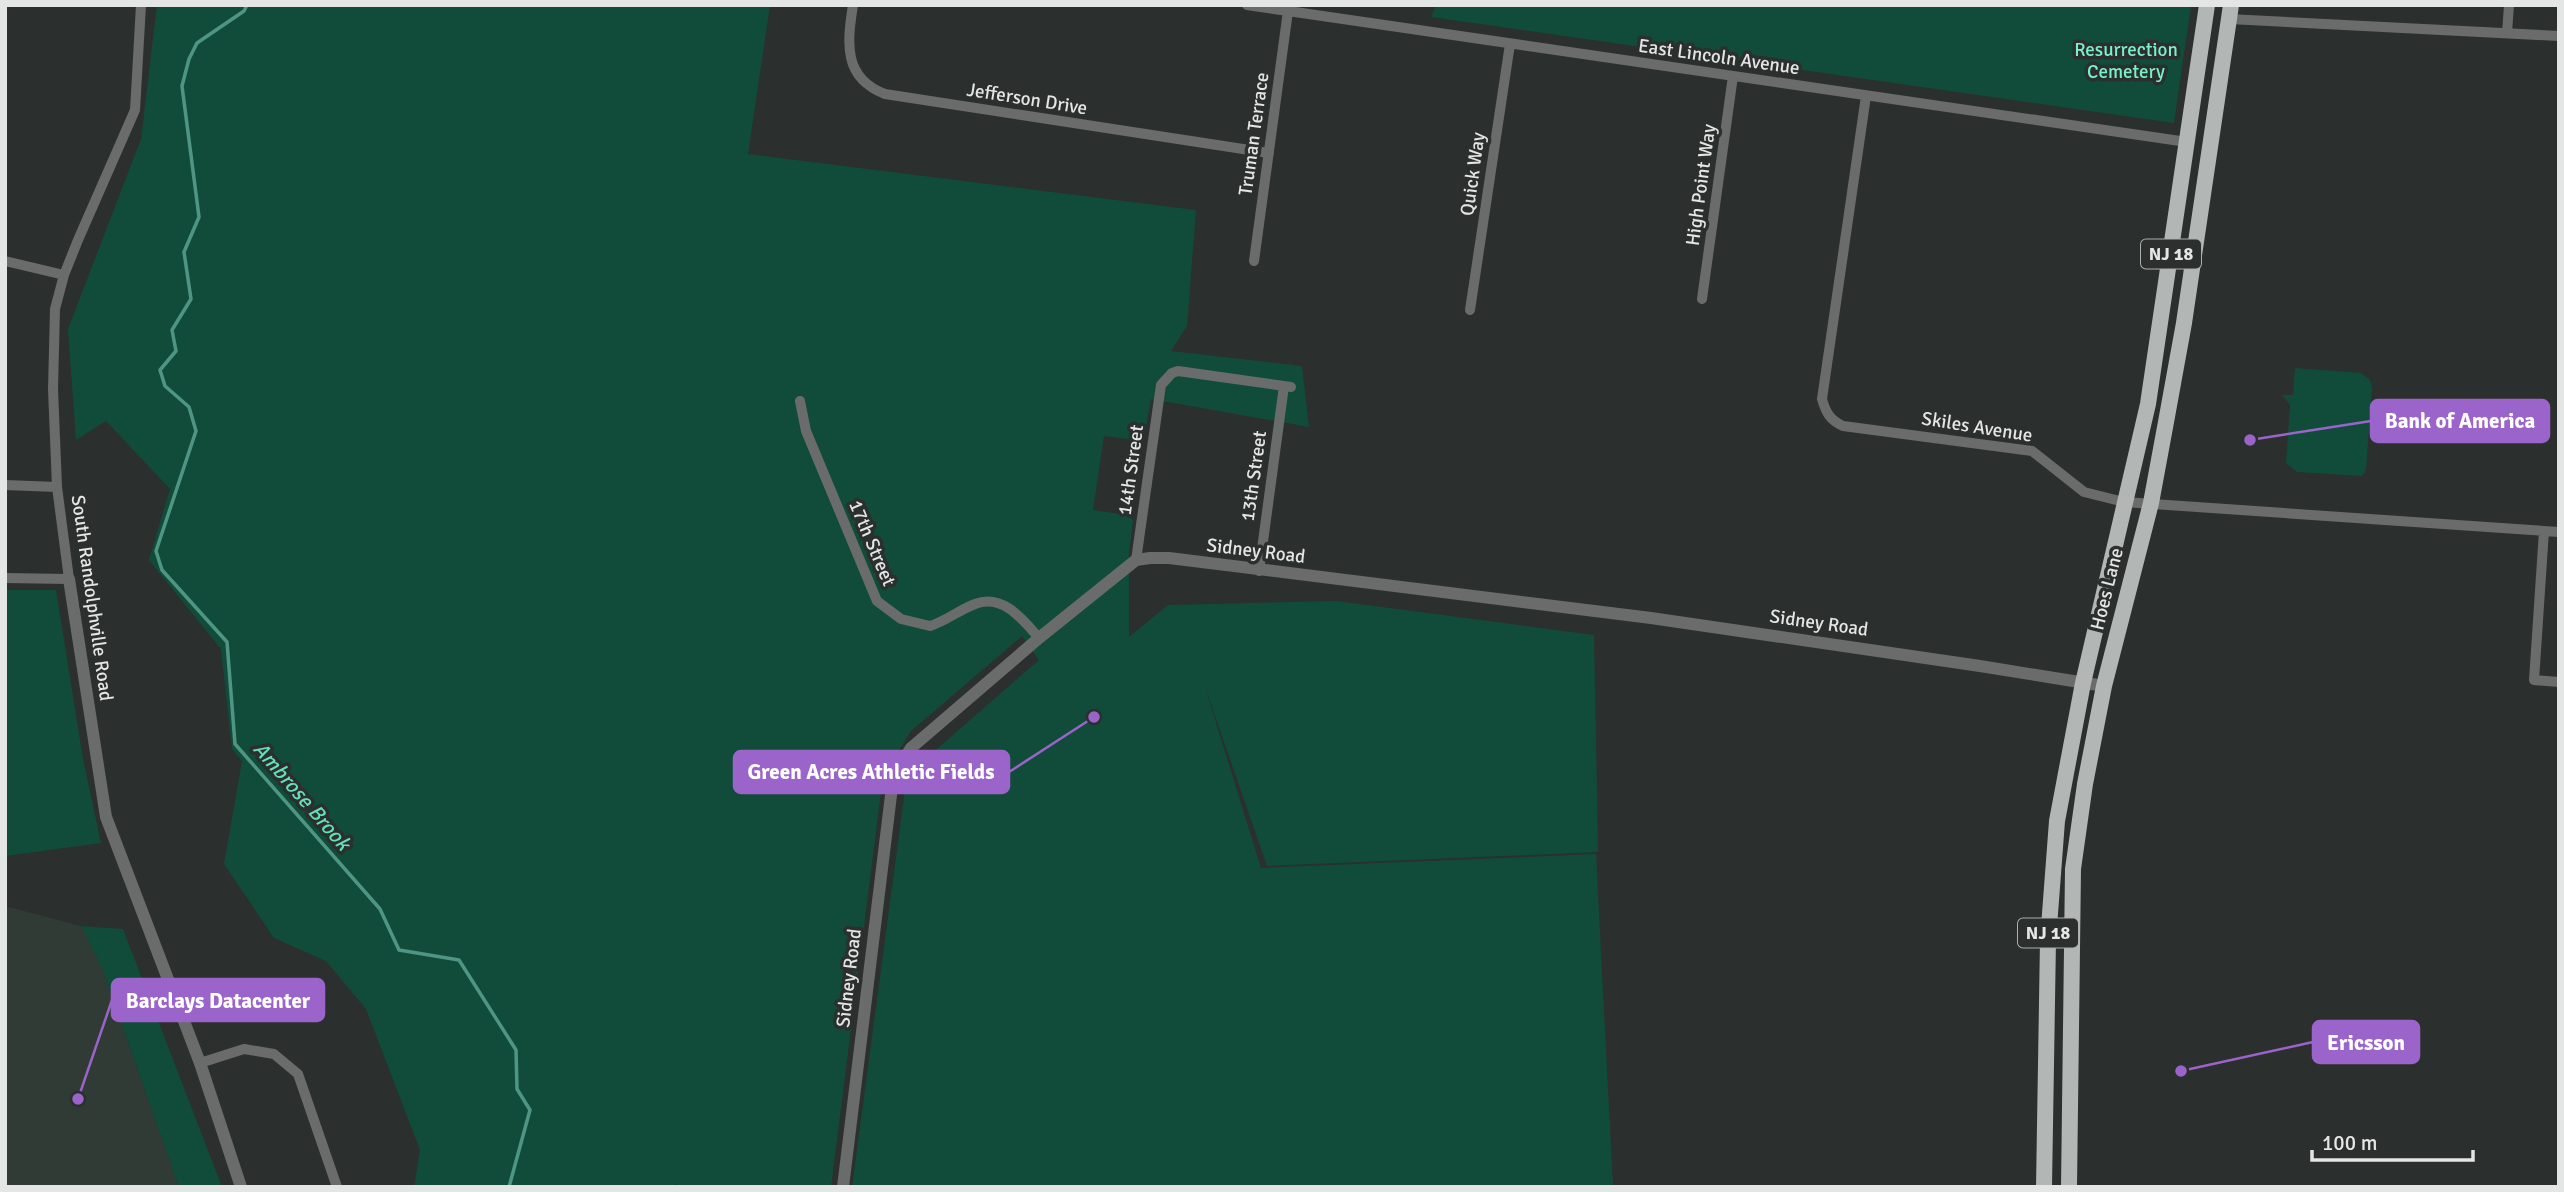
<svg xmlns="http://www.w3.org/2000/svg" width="2564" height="1192" font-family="Signika,sans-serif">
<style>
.built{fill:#303b36}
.green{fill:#114c3b}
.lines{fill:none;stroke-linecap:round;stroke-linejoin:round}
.stream{stroke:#4e9683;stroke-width:3.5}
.minor{stroke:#6a6c6b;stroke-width:10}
.tertiary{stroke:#6a6c6b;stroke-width:12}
.trunk{stroke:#b2b6b5;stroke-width:16}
.labels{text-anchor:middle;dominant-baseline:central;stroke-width:7;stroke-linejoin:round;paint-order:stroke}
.shield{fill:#2b2f2d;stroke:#acafae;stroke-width:2}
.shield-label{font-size:18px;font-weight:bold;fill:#e3e6e5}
.park-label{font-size:19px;fill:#78f2cb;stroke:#2b2f2d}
.street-label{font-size:19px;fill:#e3e6e5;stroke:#2b2f2d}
.water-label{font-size:21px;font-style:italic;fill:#64e0b9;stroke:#2b2f2d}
.leader{fill:none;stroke:#9a64ca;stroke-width:2.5}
.callout-dot{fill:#9a64ca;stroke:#2b2f2d;stroke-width:2.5}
.callout{fill:#9a64ca;stroke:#9a64ca;stroke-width:2.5}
.callout-label{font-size:21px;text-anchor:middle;font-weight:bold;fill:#fff}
</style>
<rect width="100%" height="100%" fill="#2b2f2d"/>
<path class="built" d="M5,906L81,926L102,968L179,1187H5Z"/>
<path class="green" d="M157,5H770L748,154L1196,210L1187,326L1171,351L1302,366L1309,427L1151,399L1144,439L1136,440L1104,436L1093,510L1126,515L1133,520L1129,554V637L1168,605L1336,601L1594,635L1598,852L1267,866L1205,687L1261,868L1596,854L1613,1187H852L907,775L1039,660L1022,636L911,731L883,776L831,1187H679L676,1184L669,1187H414L420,1150L366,1009L326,961L274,938L224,864L242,761L232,749L221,649L149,560L170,489L106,421L76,440L68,329L141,139Z
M1436,5H2191L2174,123L1431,17Z
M2295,368L2361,373L2370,380L2372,388L2366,470L2362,476L2297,472L2286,463L2290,405L2282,395H2293Z
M5,590H56L83,759L101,843L5,856Z
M81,926L123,929L222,1187H179L102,968Z"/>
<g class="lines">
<path class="stream" d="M247,5L244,11L197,43L189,59L182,86L199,217L184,252L191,299L172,330L176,351L160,370L165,386L189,407L196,431L156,551L162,570L227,642L235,744L380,909L399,950L459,960L516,1050L517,1089L530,1110L509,1187"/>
<path class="minor" d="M853,5C847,43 843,78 885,94L1269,153
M1247,5L2187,142
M2229,19L2559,36
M2507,33L2509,5
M1866,96L1822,399C1826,413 1830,420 1843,426L2032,451L2084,492L2124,502L2559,532
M5,261L64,275
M1254,261L1288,11
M1702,299L1733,76
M1470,310L1510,44
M800,401L806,431L877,601L901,619L930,626C946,621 959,610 975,604C1003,593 1023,620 1039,638
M5,485L57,487
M2544,531L2534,680L2559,682
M1136,560L1161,385L1172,373L1178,371L1291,387
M1259,571L1284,386
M5,578L69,579L57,487L53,389L55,309L64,275L78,240L135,110L141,5
M200,1063L244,1049L274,1054L298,1074L337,1187"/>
<path class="tertiary" d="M69,579L106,817L200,1063L241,1187
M843,1187L892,787L899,766L911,748L1039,638L1136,560L1150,558H1169L1651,618L1980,666L2104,686"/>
<path class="trunk" d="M2044,1187L2048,940L2057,821L2083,683L2148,404L2207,5
M2069,1187L2073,869L2085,784L2104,686L2151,503L2166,422L2184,323L2231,5"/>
</g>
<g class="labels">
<g class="shield">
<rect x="2141" y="239.5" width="60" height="29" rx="5"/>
<rect x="2018" y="918.5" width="60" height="29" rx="5"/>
</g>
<g class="shield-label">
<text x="2171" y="254">NJ 18</text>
<text x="2048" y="933">NJ 18</text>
</g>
<g class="park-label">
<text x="2126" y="50">Resurrection<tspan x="2126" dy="22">Cemetery</tspan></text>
</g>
<g class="street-label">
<text transform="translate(1719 57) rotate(8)">East Lincoln Avenue</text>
<text transform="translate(1027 99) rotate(9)">Jefferson Drive</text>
<text transform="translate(1254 134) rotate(-82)">Truman Terrace</text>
<text transform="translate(1473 174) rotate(-82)">Quick Way</text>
<text transform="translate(1701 185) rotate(-82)">High Point Way</text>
<text transform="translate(1977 427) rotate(9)">Skiles Avenue</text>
<text transform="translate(1131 470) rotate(-82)">14th Street</text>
<text transform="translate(1254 476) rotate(-82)">13th Street</text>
<text transform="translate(872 543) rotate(67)">17th Street</text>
<text transform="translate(1256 551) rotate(7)">Sidney Road</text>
<text transform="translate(2107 589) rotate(-76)">Hoes Lane</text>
<text transform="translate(92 598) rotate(82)">South Randolphville Road</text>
<text transform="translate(1819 623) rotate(8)">Sidney Road</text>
<text transform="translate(849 978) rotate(-83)">Sidney Road</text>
</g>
<g class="water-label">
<text transform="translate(302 796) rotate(49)">Ambrose Brook</text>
</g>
</g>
<path class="leader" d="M2250 440L2371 421M1094 717L1009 772M78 1099L112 1000M2181 1071L2313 1042"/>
<g class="callout-dot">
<circle cx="2250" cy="440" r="7"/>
<circle cx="1094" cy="717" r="7"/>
<circle cx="78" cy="1099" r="7"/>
<circle cx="2181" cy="1071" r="7"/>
</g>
<g class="callout">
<rect x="2371" y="400" width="178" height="42" rx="7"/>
<rect x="734" y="751" width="275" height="42" rx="7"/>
<rect x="112" y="979" width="212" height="42" rx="7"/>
<rect x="2313" y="1021" width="106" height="42" rx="7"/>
</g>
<g class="callout-label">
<text x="2460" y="428">Bank of America</text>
<text x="871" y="779">Green Acres Athletic Fields</text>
<text x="218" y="1008">Barclays Datacenter</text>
<text x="2366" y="1050">Ericsson</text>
</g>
<rect width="2564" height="1192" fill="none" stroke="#e3e6e5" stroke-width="14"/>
<path d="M2312 1150v10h161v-10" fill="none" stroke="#e3e6e5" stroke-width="3.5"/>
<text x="2322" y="1150" font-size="21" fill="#e3e6e5" stroke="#2b2f2d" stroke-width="5" paint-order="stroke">100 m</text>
</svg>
